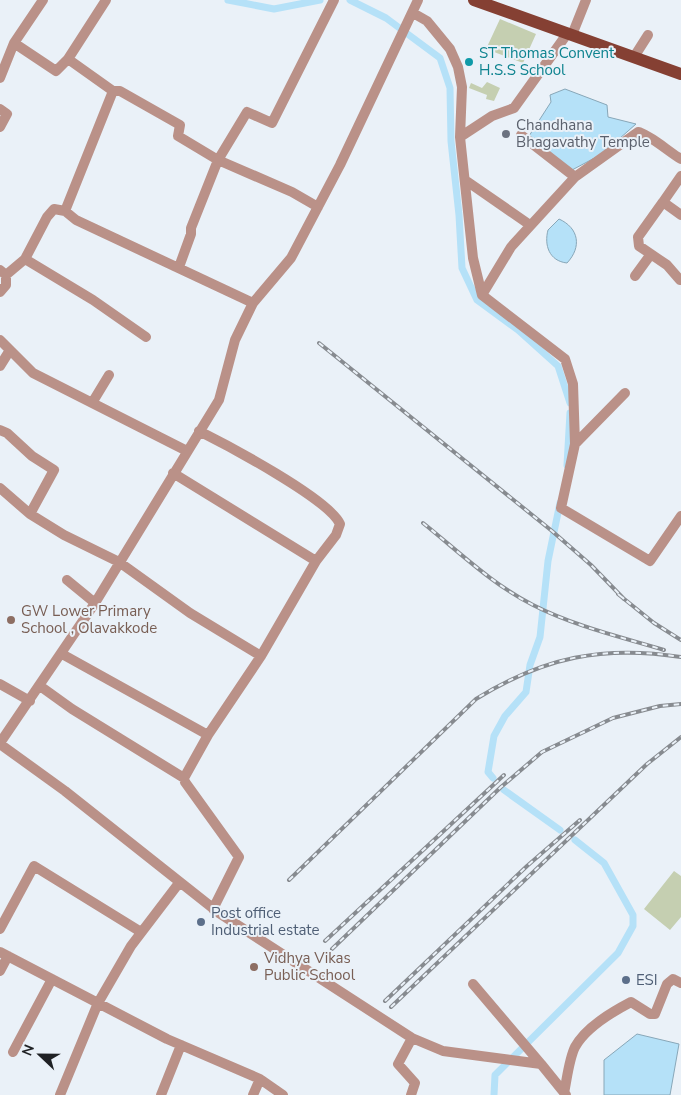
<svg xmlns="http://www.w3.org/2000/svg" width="681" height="1095" font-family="'Nunito Sans',sans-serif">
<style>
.green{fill:#c5cfb1}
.water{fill:#b5e1f8;stroke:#88a7b8}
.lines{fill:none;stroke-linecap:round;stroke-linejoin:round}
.canal{stroke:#b5e1f8;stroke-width:7}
.minor{stroke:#ba9188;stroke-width:10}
.major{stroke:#854033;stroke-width:12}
.rail-casing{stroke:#878b90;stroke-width:4}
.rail{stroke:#eaf1f8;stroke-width:2;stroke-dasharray:5.5;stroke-linecap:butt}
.culture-dot{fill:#0f9aa8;stroke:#eaf1f8;stroke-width:2}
.worship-dot{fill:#6b7280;stroke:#eaf1f8;stroke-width:2}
.education-dot{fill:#8d6e63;stroke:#eaf1f8;stroke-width:2}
.service-dot{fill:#5c6f8a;stroke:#eaf1f8;stroke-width:2}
.labels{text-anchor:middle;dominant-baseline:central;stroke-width:4;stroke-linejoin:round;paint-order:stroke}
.culture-label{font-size:15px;fill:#0d838f;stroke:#eaf1f8;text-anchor:start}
.worship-label{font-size:15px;fill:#5b616d;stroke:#eaf1f8;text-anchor:start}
.education-label{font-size:15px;fill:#785e54;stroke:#eaf1f8;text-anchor:start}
.service-label{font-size:15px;fill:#4e5e75;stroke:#eaf1f8;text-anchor:start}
</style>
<rect width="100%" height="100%" fill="#eaf1f8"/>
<path class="green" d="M500,19L536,34L523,63L486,49Z
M487,82L500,88L494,101L486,99L487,95L469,88L471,83L482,88Z
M674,871L681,876V917L670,930L644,909Z"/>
<path class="water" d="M565,89L607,105L608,117L636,124L602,154L572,170L529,136L551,102L550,95Z
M559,219C579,228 582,247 567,263C549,261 544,245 548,230Z
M637,1034L679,1044L670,1095H604V1060Z"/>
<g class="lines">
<path class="canal" d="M228,0L274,9L320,0
M350,0L386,18L440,58L450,88L451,141L459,215L462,268L477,300L518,330L558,366L570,403
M567,465L570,413
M493,778L488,772L494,736L505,716L526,692L530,665L540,637L548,561L560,503
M504,790L560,830
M494,1095L495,1075L618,953L633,926V915L604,863L575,840"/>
<path class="minor" d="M413,13L427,21L450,49L458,67L462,87L460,137L473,258L482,295L565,359L573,384L575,444L561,508L650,561L681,516
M572,35L586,0
M14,43L43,0
M634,57L648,35
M68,59L113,91H120L180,125L178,136L218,160L292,192L318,207
M0,78L14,43L56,71L68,59L106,0
M0,109L7,114L0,127
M521,135L575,177
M460,137L492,116L514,108L567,34
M681,176L663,202L681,215
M465,180L530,225
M663,202L638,237L639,246L667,265L680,280
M65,211L113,91
M25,259L93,300L146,337
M179,267L191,234V228L218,160L247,112L272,123L334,0
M0,270L6,275V285L0,292
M6,275L25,259L47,217L54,209L65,211L76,220L253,303
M635,276L651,254
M482,295L511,247L575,177L638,132C649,134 669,152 681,159
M0,340L33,373L187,451
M0,366L10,350
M92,403L109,375
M0,430L7,433L32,456L54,470L30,514L64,535L119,562L190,613L261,656
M199,431C227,445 329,499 340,524L336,535L316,561L261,656L208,735L184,778L185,782L239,857L213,909
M575,444L625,393
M173,473L316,561
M0,488L30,514
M67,580L95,603
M62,654L208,735
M0,684L30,701
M40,686L72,709L184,778
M0,743L95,603L219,400L235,340L253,303L291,258L340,165L418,0
M0,744L65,791L219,913L412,1038L443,1051L541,1064L566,1095
M0,929L34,866L141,932
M0,952L167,1039L260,1079L253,1095
M0,971L8,956
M473,984L541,1064
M13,1052L52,979
M260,1079L283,1095
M564,1093C567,1079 569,1059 575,1047C586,1027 612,1012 631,1002L650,1014H655L667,984L673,979L681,983
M60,1095L98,1003L131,946L179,883
M161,1095L181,1045
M411,1095L415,1083L398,1064L412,1038"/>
<path class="major" d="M474,0L681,74"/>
<defs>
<path id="rail" d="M319,343L552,531L591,565L624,599
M423,523C458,551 493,585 533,605C574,626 621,637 664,650
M618,594L654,623L681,640
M289,880L476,699C544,657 603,645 681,657
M325,941L504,775
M332,949L501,787L542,752L613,718L660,706L681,704
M385,1001L527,866L580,820
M391,1007L647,764L681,737"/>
</defs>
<use href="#rail" class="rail-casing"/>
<use href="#rail" class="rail"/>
</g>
<circle class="culture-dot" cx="469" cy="62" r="5"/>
<circle class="worship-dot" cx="506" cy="134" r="5"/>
<g class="education-dot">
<circle cx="11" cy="620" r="5"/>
<circle cx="254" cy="967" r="5"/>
</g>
<g class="service-dot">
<circle cx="201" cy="922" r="5"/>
<circle cx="626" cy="980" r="5"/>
</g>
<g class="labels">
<g class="culture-label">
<text x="479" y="53">ST Thomas Convent<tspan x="479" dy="17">H.S.S School</tspan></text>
</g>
<g class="worship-label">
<text x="516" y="125">Chandhana<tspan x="516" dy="17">Bhagavathy Temple</tspan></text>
</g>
<g class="education-label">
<text x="21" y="611">GW Lower Primary<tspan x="21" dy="17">School , Olavakkode</tspan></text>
<text x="264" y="958">Vidhya Vikas<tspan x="264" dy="17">Public School</tspan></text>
</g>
<g class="service-label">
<text x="211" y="913">Post office<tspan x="211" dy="17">Industrial estate</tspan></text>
<text x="636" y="980">ESI</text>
</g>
</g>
<g transform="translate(40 1055) rotate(292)" stroke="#eaf1f8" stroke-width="4" paint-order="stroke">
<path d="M0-4L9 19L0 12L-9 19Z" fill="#1f2124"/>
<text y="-8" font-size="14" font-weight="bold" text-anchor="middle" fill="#1f2124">N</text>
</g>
</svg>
